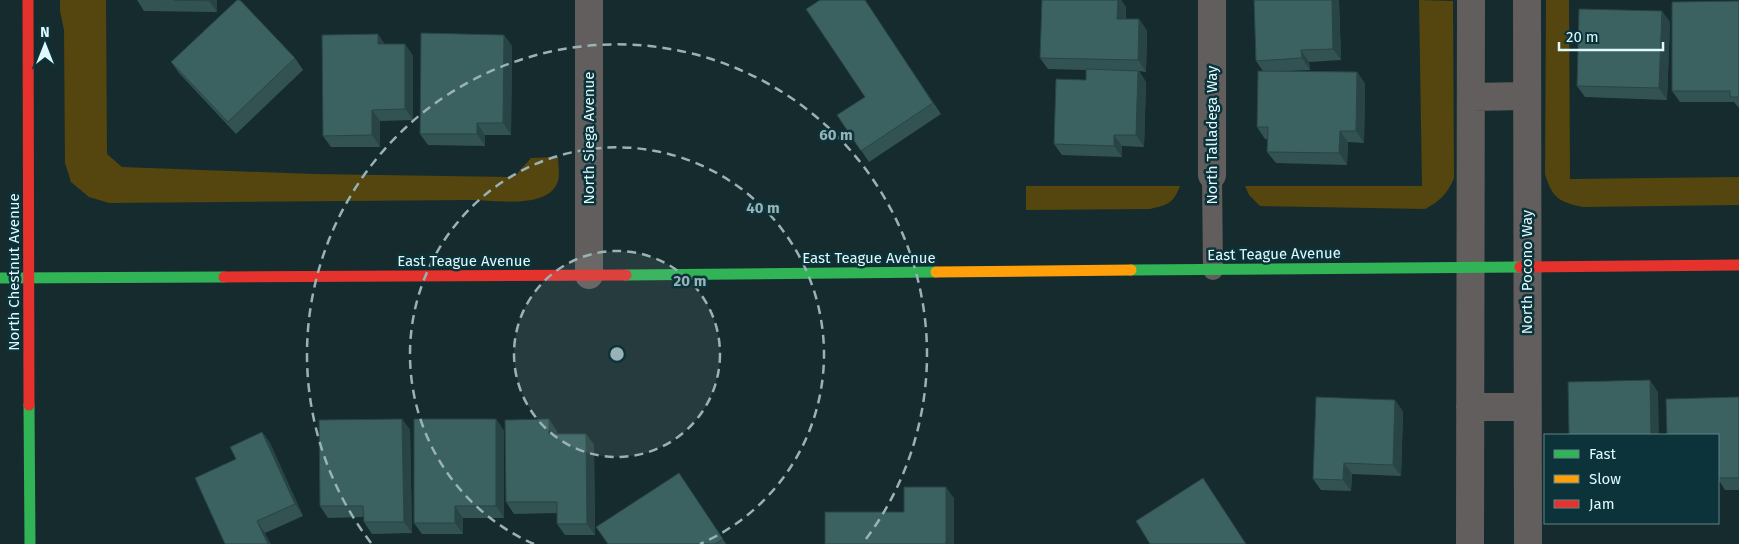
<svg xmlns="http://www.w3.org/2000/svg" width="1739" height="544" font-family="'Fira Sans',sans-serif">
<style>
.green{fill:#54460e}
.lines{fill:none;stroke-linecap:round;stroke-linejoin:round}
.lane{stroke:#625e5d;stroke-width:20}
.street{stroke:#625e5d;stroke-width:28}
.fast{stroke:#30b455;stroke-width:11}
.slow{stroke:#ff9f0a;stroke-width:11}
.jam{stroke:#e5322d;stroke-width:11}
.wall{fill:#335353}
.shaded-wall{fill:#294444}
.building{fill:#3b6161;stroke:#294444}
.ring{fill:none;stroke:#99b2b6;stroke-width:2.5;stroke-dasharray:9 6}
.labels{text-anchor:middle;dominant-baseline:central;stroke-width:5;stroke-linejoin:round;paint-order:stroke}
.street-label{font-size:15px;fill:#dffaff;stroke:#0c3339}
.centre{fill:#99b2b6;stroke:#0c3339;stroke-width:2.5}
.ring-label{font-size:15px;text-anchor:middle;font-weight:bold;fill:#99b2b6;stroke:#0c3339;stroke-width:5;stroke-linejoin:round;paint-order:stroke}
</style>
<rect width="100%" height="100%" fill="#162b2e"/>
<path class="green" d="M60,0H106L107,154L122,167L314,174L514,177L531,158L558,157C558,164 560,174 558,181C549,210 494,200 471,200L109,203L89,197L71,182L65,163L64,30L60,11Z
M1419,0L1453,1L1454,178C1448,193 1440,201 1425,209L1260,206L1249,195L1245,186H1422Z
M1546,0H1569L1570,179L1739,177V205L1583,207C1559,202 1552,198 1545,174Z
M1026,186H1180C1173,204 1167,205 1150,209L1026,210Z"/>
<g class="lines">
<path class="lane" d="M1212,175L1213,270"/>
<path class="street" d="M589,0V275
M1212,0V175
M1527,0L1528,544
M1471,97L1527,96
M1470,407H1527
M1470,544L1471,0"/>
<path class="fast" d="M1131,270L1520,267
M626,275L936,272
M0,278L224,277
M29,405L30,544"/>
<path class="slow" d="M936,272L1131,270"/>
<path class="jam" d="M28,0L29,405
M1520,267L1739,265
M224,277L626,275"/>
</g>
<path class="wall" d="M137,0H217V12L144,11Z
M865,0L941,114L869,162L837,115L865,97Z
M1042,0H1121L1126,7V19H1139L1147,31L1146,72L1139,71L1146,82L1144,147L1122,146V157L1062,155L1054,144L1086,80V70L1048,69L1040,58Z
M1254,0H1339L1341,60L1309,62L1310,70L1288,71L1357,72L1365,84L1364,143L1348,142L1347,165L1276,163L1267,152L1268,139H1265L1257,127L1263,71L1256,61Z
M1739,1V108L1734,102H1680L1672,91Z
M1670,22L1667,100L1585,97L1577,86Z
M504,35L512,46L511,135H485V146L428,145L420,134Z
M385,44H405L413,56V120L380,121V147H331L323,136Z
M295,58L303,70L236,134L179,73L171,62Z
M1739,397V490H1725L1718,479V435Z
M1395,400L1403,412L1401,476L1352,474L1351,491L1321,490L1313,479Z
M402,419L410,430L412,533L372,534L364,522V517L328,518L320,506Z
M496,419L504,431V518H463V534H422L414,523Z
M557,431V434H586L594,445L595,535H565L557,524V513L514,514L506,502Z
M262,432L270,443L303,516L265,533L195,478L236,459Z
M679,473L726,544H608Z"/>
<path class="shaded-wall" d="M209,0H217V12L209,1Z
M1118,0H1121L1126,7L1125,30L1117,19Z
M1332,0H1339L1341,60L1333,49Z
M1662,11L1670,22L1667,100L1659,88Z
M1139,19L1147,31L1146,72L1138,60Z
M378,34L386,46L378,44Z
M504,35L512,46L511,135L503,123Z
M405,44L413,56V120L405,109Z
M1301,50L1309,62L1310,70L1302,58Z
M1138,71L1146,82L1144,147L1136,135Z
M1357,72L1365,84L1364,143L1356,131Z
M372,110L380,121V147L372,135Z
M477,123L485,135V146L477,134Z
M1340,131L1348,142L1347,165L1339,153Z
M1114,135L1122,146V157L1114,146Z
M1650,380L1658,392L1659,435H1651Z
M1395,400L1403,412L1401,476L1393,465Z
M402,419L410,430L412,533L404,522Z
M496,419L504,431V518L496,506Z
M549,419L557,431V446L549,434Z
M262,432L270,443L303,516L295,504Z
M586,434L594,445L595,535L587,524Z
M1344,463L1352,474L1351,491L1343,480Z
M946,487L954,498V544H946Z
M455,506L463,518V534L455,523Z
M257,521L265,533L271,544H268Z"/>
<path class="building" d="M174,0H209V1Z
M237,0H240L295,58L228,122L171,62Z
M820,0H865L933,103L861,151L837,115L865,97L806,9Z
M1042,0H1118L1117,19H1139L1138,60L1040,58Z
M1254,0H1332L1333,49L1301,50L1302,58L1256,61Z
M1739,1V97H1730V91H1672V2Z
M1579,9L1662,11L1659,88L1577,86Z
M421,33L504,35L503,123H477V134H420Z
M378,34V44H405V109L372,110V135L323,136L322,35Z
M1086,69L1138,71L1136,135H1114V146L1054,144L1056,79L1086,80Z
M1258,71L1357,72L1356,131H1340L1339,153L1267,152L1268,127H1257Z
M1650,380L1651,435H1569L1568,382Z
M1316,397L1395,400L1393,465L1344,463L1343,480L1313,479Z
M1739,397V478H1718V435H1667L1666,399Z
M402,419L404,522H364L363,506H320L319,420Z
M414,419H496V506H455V523H414Z
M549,419V434H586L587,524H557V502H506L505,420Z
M262,432L295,504L257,521L268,544H225L195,478L236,459L230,447Z
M679,473L723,539L715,544H608L596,527Z
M1203,478L1246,544H1150L1136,521Z
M904,487H946V544H825V512H904Z"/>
<circle cx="617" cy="354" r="103" fill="#99b2b6" fill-opacity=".12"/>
<g class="ring">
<circle cx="617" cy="354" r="103"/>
<path d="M534 544A207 207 0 1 1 700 544"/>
<path d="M371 543A310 310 0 1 1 863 543"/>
</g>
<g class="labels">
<g class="street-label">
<text transform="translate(1212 135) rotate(-90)">North Talladega Way</text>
<text transform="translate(589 138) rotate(-90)">North Siega Avenue</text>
<text transform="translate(1274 254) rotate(-1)">East Teague Avenue</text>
<text x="869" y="258">East Teague Avenue</text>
<text x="464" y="261">East Teague Avenue</text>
<text transform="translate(14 272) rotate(-90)">North Chestnut Avenue</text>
<text transform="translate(1527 272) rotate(-90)">North Pocono Way</text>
</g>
</g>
<circle cx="617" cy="354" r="8" class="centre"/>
<g class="ring-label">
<text x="836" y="140">60 m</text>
<text x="763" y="213">40 m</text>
<text x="690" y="286">20 m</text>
</g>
<rect x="1544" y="434" width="175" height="90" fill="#0c3339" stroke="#608388"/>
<rect x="1554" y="450" width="25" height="8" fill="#30b455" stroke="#608388"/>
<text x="1589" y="459" font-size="15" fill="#dffaff">Fast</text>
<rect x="1554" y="475" width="25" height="8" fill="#ff9f0a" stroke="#608388"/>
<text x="1589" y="484" font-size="15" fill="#dffaff">Slow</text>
<rect x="1554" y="500" width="25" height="8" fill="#e5322d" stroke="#608388"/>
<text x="1589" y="509" font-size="15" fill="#dffaff">Jam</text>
<g transform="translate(45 45)" stroke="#0c3339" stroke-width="4" paint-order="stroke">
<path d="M0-4L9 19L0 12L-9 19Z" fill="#dffaff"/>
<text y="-8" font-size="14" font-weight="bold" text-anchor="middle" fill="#dffaff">N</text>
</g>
<path d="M1559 42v8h104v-8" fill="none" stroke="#dffaff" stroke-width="2.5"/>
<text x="1566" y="42" font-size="15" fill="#dffaff" stroke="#0c3339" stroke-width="4" paint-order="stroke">20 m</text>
</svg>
